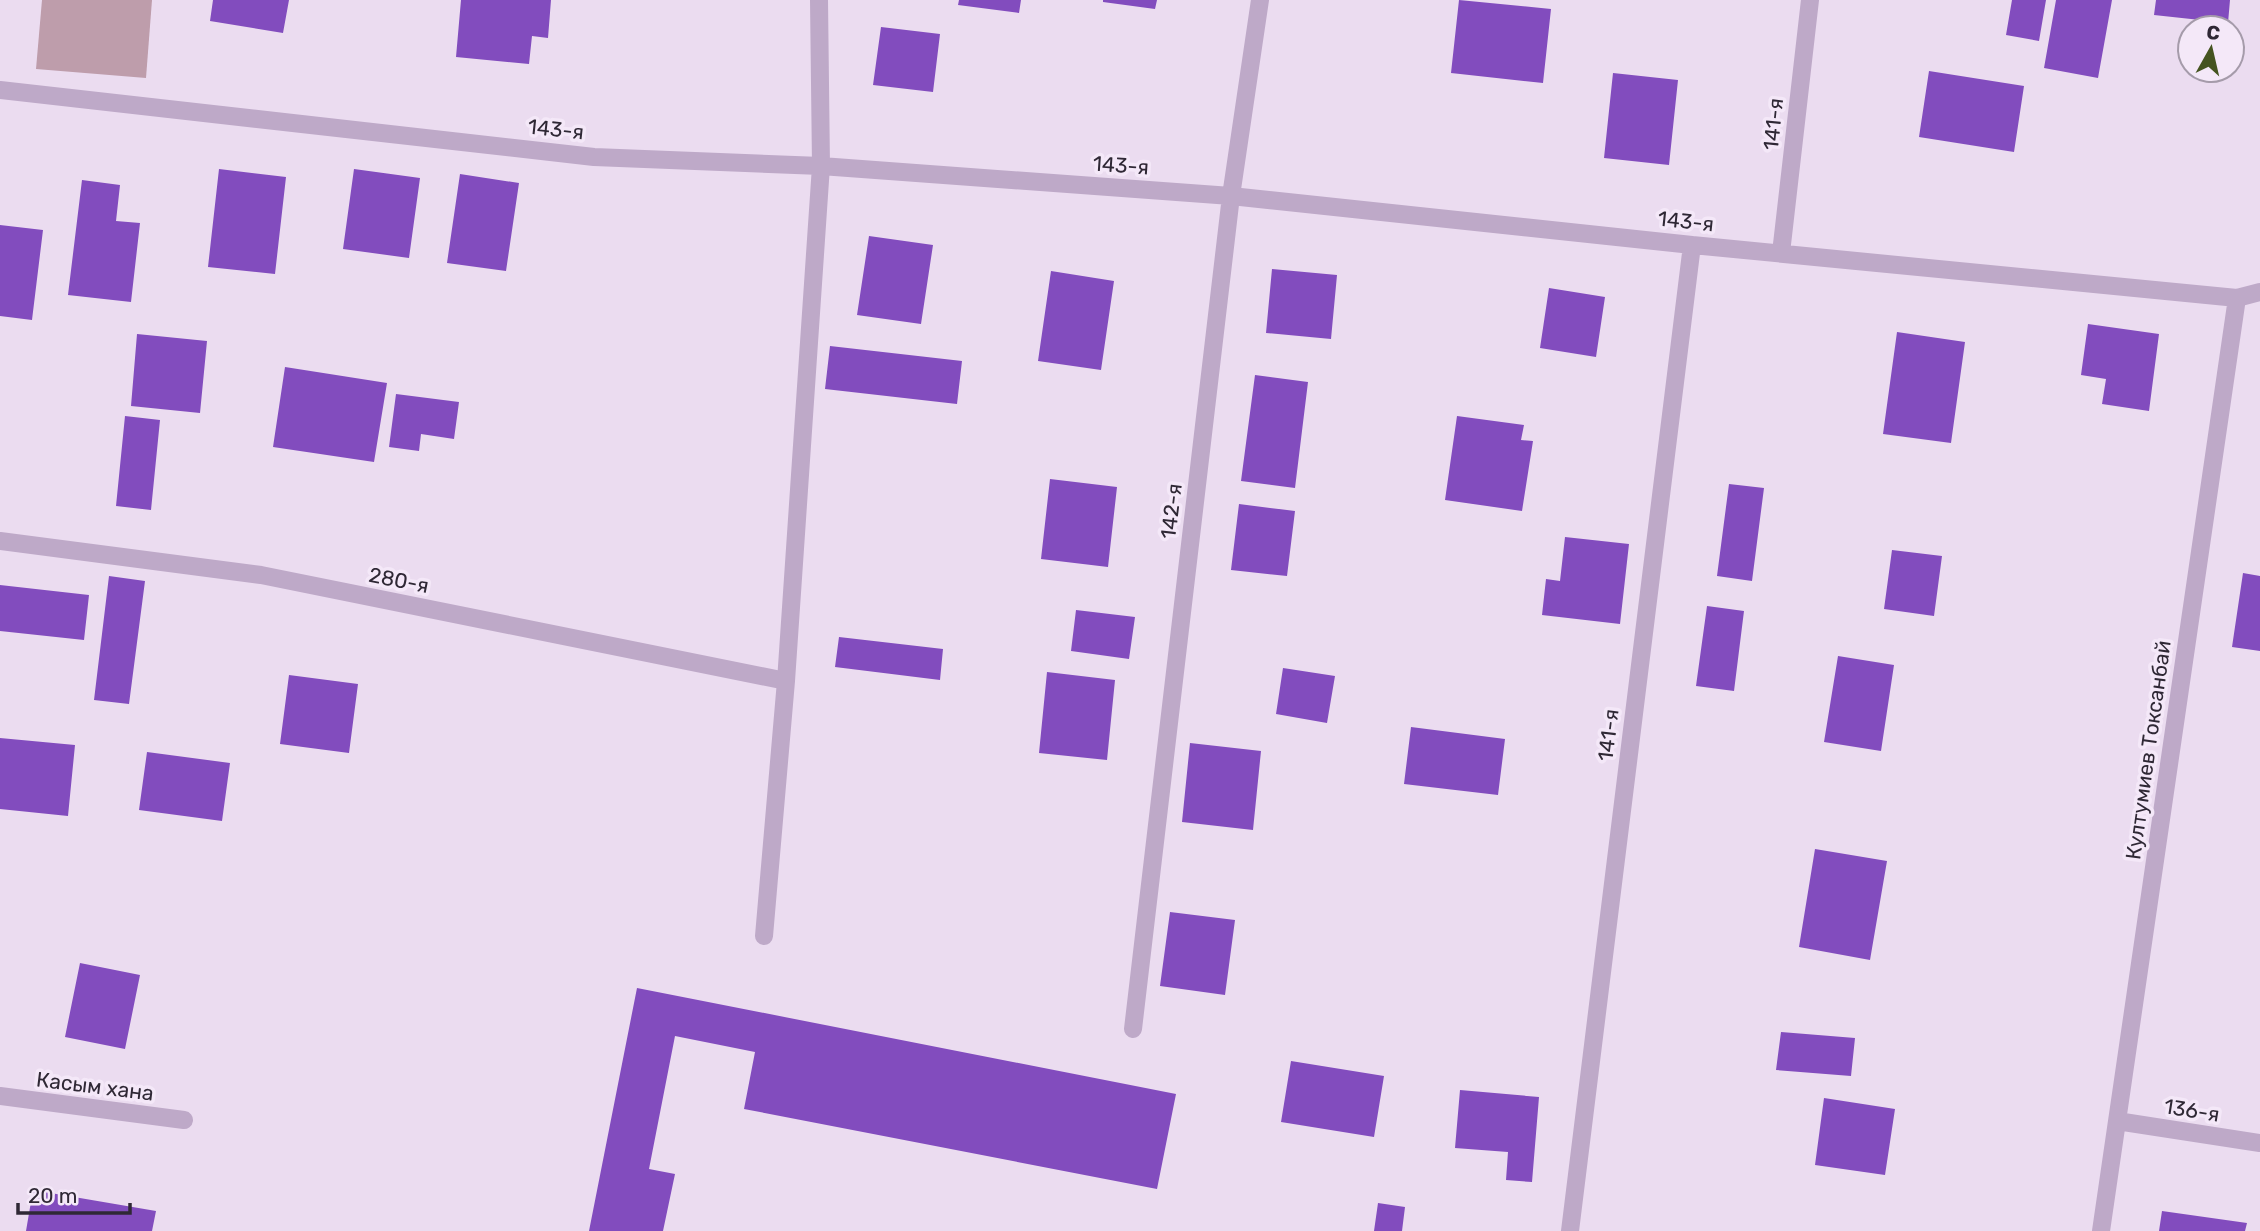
<svg xmlns="http://www.w3.org/2000/svg" width="2260" height="1231" font-family="Rubik,sans-serif">
<style>
.green{fill:#be9dab}
.building{fill:#824cbe}
.lines{fill:none;stroke-linecap:round;stroke-linejoin:round}
.street{stroke:#bea9c8;stroke-width:18}
.labels{text-anchor:middle;dominant-baseline:central;stroke-width:7;stroke-linejoin:round;paint-order:stroke}
.street-label{font-size:21px;fill:#2f2835;stroke:#f4e8f8}
</style>
<rect width="100%" height="100%" fill="#ebdcf0"/>
<path class="green" d="M42,0H152L146,78L36,69Z"/>
<path class="building" d="M213,0H289L283,33L210,21Z
M461,0H551L548,38L532,36L529,64L456,57Z
M959,0H1021L1019,13L958,5Z
M1103,0H1157L1155,9L1103,2Z
M1459,0L1551,9L1543,83L1451,73Z
M2012,0H2046L2039,41L2006,35Z
M2056,0H2112L2098,78L2044,68Z
M2156,0H2230L2228,23L2154,15Z
M881,27L940,34L933,92L873,85Z
M1929,71L2024,86L2014,152L1919,137Z
M1613,73L1678,80L1669,165L1604,158Z
M219,169L286,177L275,274L208,267Z
M354,169L420,178L409,258L343,249Z
M460,174L519,183L506,271L447,263Z
M82,180L120,185L116,221L140,223L131,302L68,295Z
M0,225L43,230L32,320L0,316Z
M869,236L933,245L921,324L857,315Z
M1272,269L1337,275L1331,339L1266,333Z
M1051,271L1114,281L1101,370L1038,361Z
M1549,288L1605,297L1596,357L1540,348Z
M2088,324L2159,334L2149,411L2102,404L2106,379L2081,375Z
M1897,332L1965,342L1951,443L1883,434Z
M137,334L207,341L200,413L131,406Z
M830,346L962,361L957,404L825,389Z
M285,367L387,383L374,462L273,447Z
M1255,375L1308,382L1295,488L1241,481Z
M396,394L459,402L454,439L421,434L419,451L389,447Z
M125,416L160,420L151,510L116,506Z
M1457,416L1524,425L1521,440L1533,441L1522,511L1445,500Z
M1050,479L1117,487L1108,567L1041,559Z
M1729,484L1764,488L1752,581L1717,576Z
M1239,504L1295,511L1287,576L1231,570Z
M1565,537L1629,544L1620,624L1542,615L1546,579L1560,581Z
M1892,550L1942,556L1934,616L1884,609Z
M2243,573L2260,576V651L2232,647Z
M109,576L145,581L129,704L94,700Z
M0,585L89,595L84,640L0,631Z
M1707,606L1744,611L1734,691L1696,686Z
M1076,610L1135,617L1129,659L1071,651Z
M839,637L943,649L940,680L835,667Z
M1838,656L1894,665L1881,751L1824,742Z
M1283,668L1335,676L1327,723L1276,714Z
M1047,672L1115,680L1107,760L1039,753Z
M289,675L358,684L349,753L280,744Z
M1411,727L1505,739L1498,795L1404,784Z
M0,738L75,745L68,816L0,809Z
M1190,743L1261,751L1253,830L1182,822Z
M147,752L230,763L222,821L139,810Z
M1815,849L1887,861L1870,960L1799,947Z
M1170,912L1235,920L1225,995L1160,986Z
M80,963L140,975L125,1049L65,1037Z
M637,988L1176,1094L1157,1189L744,1109L755,1052L675,1036L649,1169L675,1174L663,1231H589Z
M1781,1032L1855,1038L1851,1076L1776,1070Z
M1291,1061L1384,1076L1374,1137L1281,1122Z
M1460,1090L1539,1097L1532,1182L1506,1180L1508,1152L1455,1148Z
M1824,1098L1895,1109L1885,1175L1815,1165Z
M33,1190L156,1211L152,1231H26Z
M1378,1203L1405,1207L1402,1231H1374Z
M2162,1211L2247,1223L2245,1231H2159Z"/>
<g class="lines">
<path class="street" d="M0,90L594,157L821,166L1231,196L1692,245L2237,298
M1781,253L1810,0
M0,541L261,575L786,681
M764,936L786,681L821,166L819,0
M1133,1029L1231,196L1260,0
M0,1096L184,1120
M2117,1121L2260,1143
M1570,1231L1692,245
M2101,1231L2237,298L2260,292"/>
</g>
<g class="labels">
<g class="street-label">
<text transform="translate(1773 124) rotate(-84)">141-я</text>
<text transform="translate(556 129) rotate(6)">143-я</text>
<text transform="translate(1121 165) rotate(4)">143-я</text>
<text transform="translate(1686 221) rotate(6)">143-я</text>
<text transform="translate(1171 511) rotate(-83)">142-я</text>
<text transform="translate(399 580) rotate(11)">280-я</text>
<text transform="translate(1608 735) rotate(-83)">141-я</text>
<text transform="translate(2148 750) rotate(-82)">Култумиев Токсанбай</text>
<text transform="translate(95 1086) rotate(7)">Касым хана</text>
<text transform="translate(2192 1110) rotate(9)">136-я</text>
</g>
</g>
<g transform="translate(2211 49) rotate(8)"><circle r="33" fill="#f4e8f8" stroke="#a59baa" stroke-width="2"/>
<path d="M0-5L12 26L0 18L-12 26Z" fill="#455420"/>
<text y="-10" font-size="19" font-weight="bold" text-anchor="middle" fill="#2f2835">С</text>
</g>
<path d="M18 1203v10h112v-10" fill="none" stroke="#2f2835" stroke-width="3.5"/>
<text x="28" y="1203" font-size="21" fill="#2f2835" stroke="#f4e8f8" stroke-width="5" paint-order="stroke">20 m</text>
</svg>
